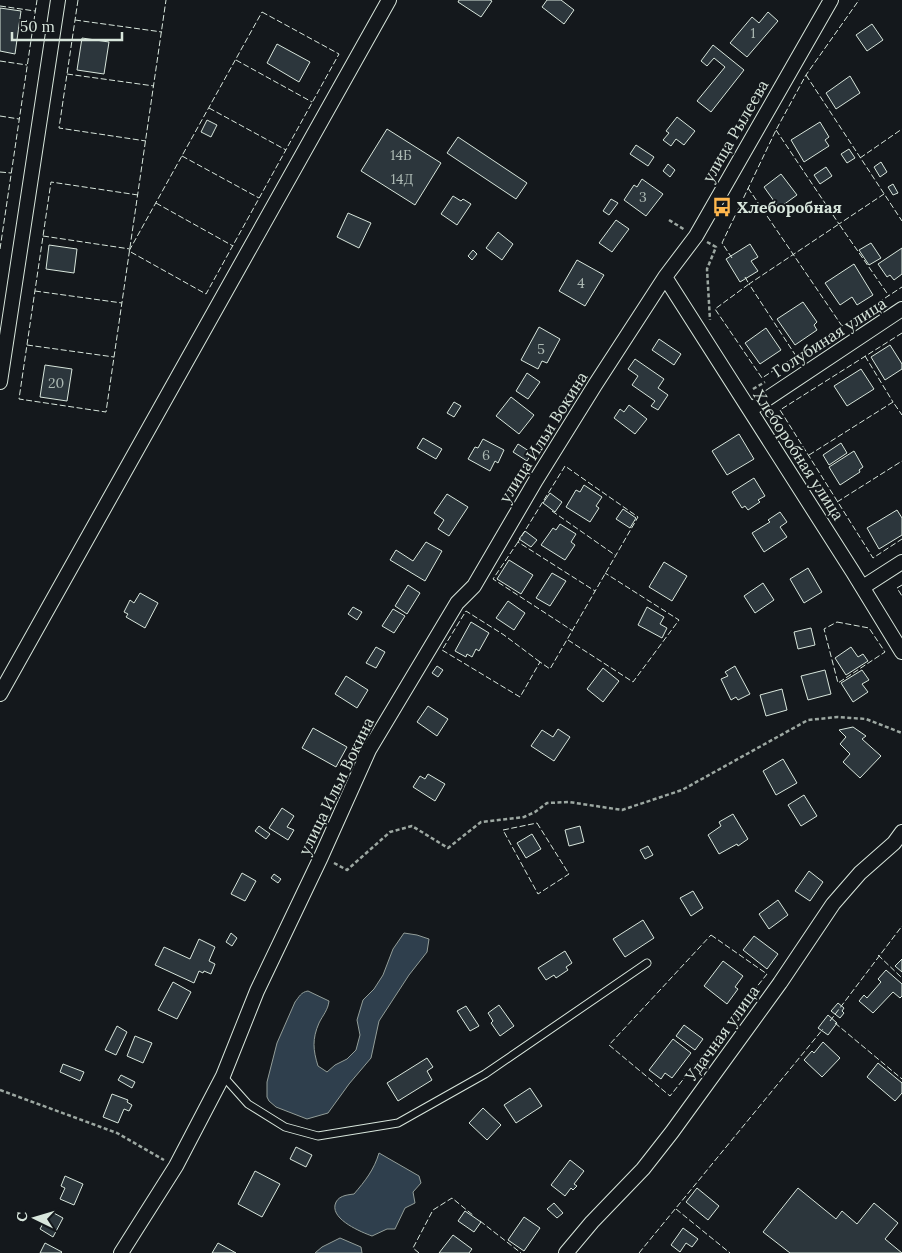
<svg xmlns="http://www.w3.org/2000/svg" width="902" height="1253" font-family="Lora,serif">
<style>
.water{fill:#2f3f4d;stroke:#939e99}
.building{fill:#2c363c;stroke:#d8e6dc}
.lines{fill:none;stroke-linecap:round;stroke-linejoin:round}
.service-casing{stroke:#d8e6dc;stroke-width:9}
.minor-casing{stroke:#d8e6dc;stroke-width:16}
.path{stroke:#9da8a2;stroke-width:2.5;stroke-dasharray:4 2.5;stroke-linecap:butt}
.service{stroke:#14181c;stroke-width:7}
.minor{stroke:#14181c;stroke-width:14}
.fence{stroke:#d8e6dc;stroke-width:1;stroke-dasharray:6 2.5;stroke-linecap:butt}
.labels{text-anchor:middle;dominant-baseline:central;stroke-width:4;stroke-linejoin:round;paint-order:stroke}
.number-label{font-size:14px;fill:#adbab4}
.street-label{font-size:16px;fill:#d8e6dc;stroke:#14181c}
.poi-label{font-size:16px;font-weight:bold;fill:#d8e6dc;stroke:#14181c;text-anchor:start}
</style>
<rect width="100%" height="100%" fill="#14181c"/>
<path class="water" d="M404,933L417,935L429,939L427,952L409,975L379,1021L371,1058L349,1084L328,1113L307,1119L276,1107L269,1101L267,1097V1082L277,1043L295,1002C299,997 301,992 308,991L329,1001C328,1010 323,1015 319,1023C312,1039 313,1050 318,1066L327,1072L335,1065L347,1059L356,1050L360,1035L357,1020L363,1000L374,989L383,975L393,949Z
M379,1153L419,1176L421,1183L413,1192L415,1203L405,1208L395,1229H387L372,1236C361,1232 332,1220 335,1205C337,1196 346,1195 354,1194C365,1181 374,1170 379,1153Z
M340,1238L361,1247L362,1253H315L322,1247Z"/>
<path class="building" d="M459,0H490L492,1L481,17L458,2Z
M547,0H561L574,10L564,24L542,7Z
M0,8L21,11L15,54L0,51Z
M768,12L778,21L747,57L730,43L752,17L759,23Z
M872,24L883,40L867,51L856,35Z
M82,38L109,42L104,74L77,70Z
M277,44L310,62L299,82L267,63Z
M713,45L744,70L711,112L697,101L725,67L714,58L707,66L701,61Z
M850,76L860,93L836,109L826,93Z
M677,117L695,131L684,145L676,139L671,146L663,140L669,133L666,131Z
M207,120L217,125L211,137L201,132Z
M820,122L829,137L825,140L829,146L804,162L791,140Z
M387,129L441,163L415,205L361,171Z
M458,137L527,183L516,199L447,153Z
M636,145L654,157L648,166L630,154Z
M849,149L855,158L847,163L841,154Z
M881,162L887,172L880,177L874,167Z
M668,164L675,170L670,177L663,171Z
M826,167L832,176L820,184L814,175Z
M781,174L797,195L779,208L764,187Z
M642,179L663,194L646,216L624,200L634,185L637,187Z
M893,184L898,193L893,195L888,187Z
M453,196L461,201L463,199L471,204L457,225L441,214Z
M611,199L618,203L609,215L603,211Z
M348,213L371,223L359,248L337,237Z
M616,220L629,229L612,252L599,243Z
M498,232L513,244L502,260L486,248Z
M871,243L881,258L869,265L859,250Z
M750,244L758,257L751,261L758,271L740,282L726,259Z
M49,245L77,249L74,273L46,269Z
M902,248V274L894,280L890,275L887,277L878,264Z
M473,250L477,254L472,260L468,256Z
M577,260L604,275L585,306L559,291Z
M854,264L873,295L857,305L852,297L840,305L825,283Z
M803,302L817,322L814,325L817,330L795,345L777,319Z
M539,327L560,339L547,363L542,361L538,369L521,360Z
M766,328L781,350L760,364L745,343Z
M659,339L681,354L674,365L652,350Z
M890,345L902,364V369L885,380L871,357Z
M635,359L664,379L658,388L668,395L658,410L651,406L655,401L632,385L638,376L628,369Z
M45,365L72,369L67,401L40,397Z
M861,369L874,389L847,406L834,386Z
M527,373L540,382L528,399L516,391Z
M511,397L534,415L519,434L496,416Z
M454,402L461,406L454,417L447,413Z
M629,405L647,419L635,434L614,418L620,409L624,412Z
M739,434L754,459L727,475L712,451Z
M423,438L442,449L436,459L417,448Z
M483,439L504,450L498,463L495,461L490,471L468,459L475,447L478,448Z
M841,443L847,453L829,465L823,455Z
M518,444L532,453L527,461L513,452Z
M854,451L863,467L859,470L860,472L840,485L829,467Z
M754,478L765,496L758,500L760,502L748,510L745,506L742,508L732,492Z
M584,485L602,497L596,506L599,508L590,522L566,507L576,490L580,492Z
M550,493L562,502L555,512L543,503Z
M447,494L468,507L449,536L438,529L444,520L434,513Z
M623,509L636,518L630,528L616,519Z
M897,510L902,518V535L879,549L867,528Z
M780,512L787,522L780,527L787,537L764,552L752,533L770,522L768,520Z
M560,524L576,534L571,542L575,545L565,560L541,545L553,528L556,530Z
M525,531L537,540L531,547L519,539Z
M426,542L442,551L425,581L390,560L396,550L413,561Z
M509,560L533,575L521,594L497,579Z
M664,562L687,576L672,601L649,587Z
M808,568L822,592L804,603L790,579Z
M552,573L566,581L550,606L536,598Z
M763,583L774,600L755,613L744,596Z
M408,585L420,593L407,614L395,606Z
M140,593L158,603L145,628L126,617L128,614L124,612L130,600L134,603Z
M508,601L525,613L514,630L496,618Z
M353,607L362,612L357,620L348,614Z
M647,607L664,617L660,624L667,628L662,638L638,625Z
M393,609L405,616L394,633L382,626Z
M471,622L489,633L479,651L476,649L472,657L467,654L466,657L455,651Z
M811,628L815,645L798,649L794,632Z
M376,647L385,652L376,668L366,663Z
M851,647L858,657L863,654L868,661L846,675L835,658Z
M437,666L443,670L438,677L432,673Z
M735,666L750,694L738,700L736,697L731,700L721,679L728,676L725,672Z
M603,668L619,681L603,702L587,689Z
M825,670L831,694L808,700L801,676Z
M862,670L869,680L862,684L868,692L853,702L841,683Z
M346,676L368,690L357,708L335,694Z
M782,689L787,710L766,716L760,695Z
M428,706L448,719L437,736L417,722Z
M853,727L866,736L862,739L881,756L860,778L843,762L850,754L840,744L846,737L839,730Z
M313,728L347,747L336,767L302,748Z
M558,729L570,737L554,761L531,746L542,730L553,737Z
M783,759L797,783L776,795L763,771Z
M428,774L445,784L435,801L413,787L420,776L425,779Z
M804,795L817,816L801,826L788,805Z
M282,808L294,816L287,827L294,830L288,840L269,828Z
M733,814L748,839L738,846L737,844L719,854L708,835L721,826L719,822Z
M259,826L270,834L266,839L255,831Z
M580,826L584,842L569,846L565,830Z
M532,834L541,849L526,858L517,843Z
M648,846L653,855L645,859L640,850Z
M809,871L823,882L810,901L795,891Z
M242,873L256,881L245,901L231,894Z
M274,874L281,879L278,883L271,878Z
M693,891L703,908L691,916L680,898Z
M778,900L788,915L769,929L759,914Z
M643,920L654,938L625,957L613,939Z
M231,933L237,938L232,946L226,942Z
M754,936L778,954L767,969L743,950Z
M199,939L215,947L209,961L215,964L211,974L204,971L203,973L199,971L194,983L155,965L164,947L190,959Z
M565,951L572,963L566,967L568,970L556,978L554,975L546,980L538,968Z
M902,959V972L895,966Z
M723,961L743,976L735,987L738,989L727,1004L704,986Z
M886,970L902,984V996L900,998L893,992L873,1013L859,1001L864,995L867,998L881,982L878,979Z
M173,982L191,992L177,1019L158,1010Z
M838,1003L844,1008L842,1011L844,1013L840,1018L831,1011Z
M499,1005L514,1026L500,1036L491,1023L493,1021L488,1013Z
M466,1006L479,1026L470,1031L457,1011Z
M828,1015L837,1023L828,1035L818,1028Z
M684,1025L703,1039L695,1050L676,1036Z
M117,1026L127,1032L116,1055L105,1050Z
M135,1036L152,1043L143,1063L127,1056Z
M673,1039L691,1053L672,1078L665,1073L661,1079L649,1070Z
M823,1042L840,1058L822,1077L804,1060L812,1051L814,1053Z
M427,1058L433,1067L427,1071L432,1080L398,1101L387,1083Z
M878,1063L902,1083V1093L895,1101L867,1077Z
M63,1064L84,1072L80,1081L60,1072Z
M121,1075L135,1082L132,1088L118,1080Z
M530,1088L542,1106L516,1123L504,1105Z
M112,1094L128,1100L127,1102L132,1105L129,1111L124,1109L118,1123L103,1117Z
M483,1108L501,1125L487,1140L469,1123Z
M296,1147L312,1155L306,1167L290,1159Z
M570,1160L584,1171L574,1184L577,1186L573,1190L571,1188L565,1196L551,1185Z
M255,1171L280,1184L262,1217L238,1204Z
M65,1176L83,1184L74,1205L60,1199L65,1188L61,1186Z
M697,1188L719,1206L708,1220L686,1202Z
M798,1188L836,1219L842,1211L857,1224L874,1203L898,1223L885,1239L902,1253H790L763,1232Z
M554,1203L563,1213L557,1218L547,1209Z
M50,1211L63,1218L53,1237L40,1229Z
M465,1211L481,1222L474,1232L458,1221Z
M524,1217L540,1228L524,1251L508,1240Z
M683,1228L698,1239L692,1247L686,1243L680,1252L671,1245Z
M453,1235L472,1249L469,1253H439Z
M45,1243L62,1252L61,1253H40Z
M218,1243L236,1253H212Z"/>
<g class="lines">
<defs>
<path id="service" d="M223,1076L248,1104L285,1127L318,1136L398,1123L485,1074L647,963"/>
<path id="minor" d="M665,277L853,572L902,652
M0,382L58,0
M750,410L902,309
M863,587L902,562
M0,694L389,0
M121,1253L176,1166L223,1076L257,991L321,857L369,750L457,603L474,586L536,480L595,385L665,277L696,236L831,0
M566,1253L592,1222L643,1169L672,1132L780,983L833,904L860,873L894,843L902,832"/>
</defs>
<use href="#service" class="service-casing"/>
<use href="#minor" class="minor-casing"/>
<path class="path" d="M669,220L685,230
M707,242L716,247L707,269L710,320
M753,389L765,382
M334,863L347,870L390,832L412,826L448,848L481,822L524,817L535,812L547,803L569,802L622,810L682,790L808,720L838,717L866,719L902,733
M0,1090L117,1133L164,1160"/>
<use href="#service" class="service"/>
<use href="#minor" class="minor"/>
<path class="fence" d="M78,0L59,128L146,141
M0,6L35,11
M262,12L339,54L206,294L129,251Z
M75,20L162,32
M236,60L312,102
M0,61L27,65
M67,74L154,86
M806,75L902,221
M209,108L286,150
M0,116L19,119
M776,130L839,224L884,194
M182,156L259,198
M860,158L902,129
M0,172L11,173
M748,188L842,326
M138,195L51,182L19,399L106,412L166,0
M156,203L233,246
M43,236L130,249
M0,249L37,0
M732,258L722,243L776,130L806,75L859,0
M745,277L749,284L715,309L762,378L902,287
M35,291L122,303
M902,333L780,410L873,558L902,539
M27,345L114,357
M796,356L749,284L839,224L889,296
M865,356L893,402
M809,455L893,402L902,415
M837,502L902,461
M552,511L615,555
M518,542L493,579L573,631
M902,585L897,588L902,596
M837,622L869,628L885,652L838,683L824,629Z
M568,640L633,682L679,620L605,573
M540,662L504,635L466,611L442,650L520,697L540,662L550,669L638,517L565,466L518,542L595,591
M537,823L569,874L538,894L503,830Z
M711,935L767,974L670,1096L609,1045Z
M878,955L902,978
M830,1021L902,926
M835,1023L902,1079
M676,1209L730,1253
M480,1221L521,1253
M419,1253L413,1248L433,1210L452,1198L474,1216
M639,1253L823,1029"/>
</g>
<defs>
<symbol id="bus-bare" viewBox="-9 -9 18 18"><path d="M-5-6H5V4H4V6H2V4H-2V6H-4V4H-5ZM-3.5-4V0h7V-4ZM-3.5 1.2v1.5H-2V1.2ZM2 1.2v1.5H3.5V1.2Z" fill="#ffb74d" stroke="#14181c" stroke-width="2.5" paint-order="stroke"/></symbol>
</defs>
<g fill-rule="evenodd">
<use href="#bus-bare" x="708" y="193" width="28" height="28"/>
</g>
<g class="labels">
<g class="number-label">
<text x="753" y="33">1</text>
<text x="401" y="155">14Б</text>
<text x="402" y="179">14Д</text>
<text x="643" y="197">3</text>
<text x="581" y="283">4</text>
<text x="541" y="349">5</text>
<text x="56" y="383">20</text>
<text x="486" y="455">6</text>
</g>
<g class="street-label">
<text transform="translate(735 131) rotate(-60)">улица Рылеева</text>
<text transform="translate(829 337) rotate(-33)">Голубиная улица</text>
<text transform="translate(543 437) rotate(-58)">улица Ильи Вокина</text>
<text transform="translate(799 455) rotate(57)">Хлеборобная улица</text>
<text transform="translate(336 786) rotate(-64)">улица Ильи Вокина</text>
<text transform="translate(722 1033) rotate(-54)">Удачная улица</text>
</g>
<g class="poi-label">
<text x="737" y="207">Хлеборобная</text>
</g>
</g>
<g transform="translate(35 1218) rotate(275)" stroke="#14181c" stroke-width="4" paint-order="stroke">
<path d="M0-4L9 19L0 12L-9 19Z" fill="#d8e6dc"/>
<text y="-8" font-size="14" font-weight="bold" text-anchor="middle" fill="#d8e6dc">С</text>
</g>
<path d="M12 32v8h110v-8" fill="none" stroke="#d8e6dc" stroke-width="2.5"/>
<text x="20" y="32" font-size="15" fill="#d8e6dc" stroke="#14181c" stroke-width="4" paint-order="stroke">50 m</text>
</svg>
